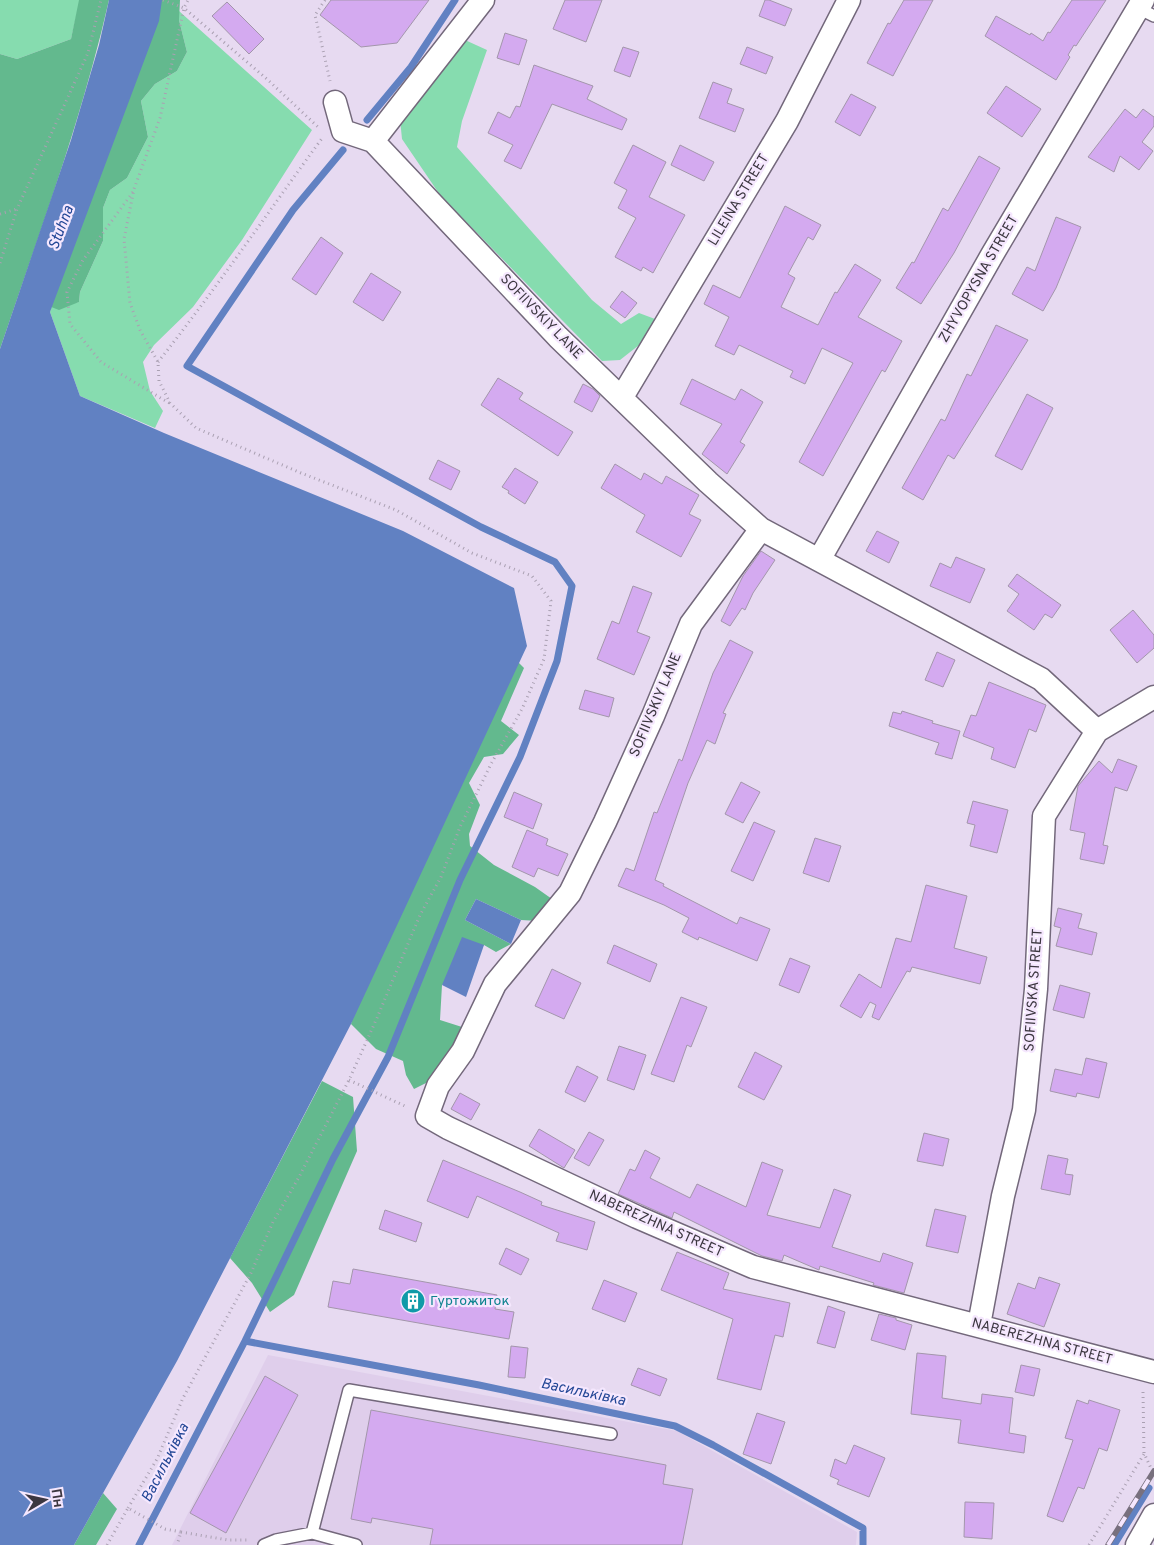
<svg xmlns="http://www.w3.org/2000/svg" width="1154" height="1545" font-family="Overpass,sans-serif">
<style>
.built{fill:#dfceeb}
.green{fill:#86dcaf}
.forest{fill:#63b98e}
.water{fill:#6181c2}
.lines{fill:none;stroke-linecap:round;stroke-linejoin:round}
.stream{stroke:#6181c2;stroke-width:7}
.building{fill:#d4aaf0;stroke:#a396ab}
.service-casing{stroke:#73687b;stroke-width:14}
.minor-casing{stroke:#73687b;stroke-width:25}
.path{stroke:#aaa0b2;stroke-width:3;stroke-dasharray:1 4;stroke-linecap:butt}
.service{stroke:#fff;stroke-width:11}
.minor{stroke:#fff;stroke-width:22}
.rail-casing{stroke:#78707e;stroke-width:5.5}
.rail{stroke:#f5e7fe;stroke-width:4;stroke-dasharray:11;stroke-linecap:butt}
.labels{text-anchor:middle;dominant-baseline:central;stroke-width:4.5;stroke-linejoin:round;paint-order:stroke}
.street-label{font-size:14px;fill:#3c3740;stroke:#f5e7fe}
.culture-label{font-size:14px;fill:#0d838f;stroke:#f5e7fe;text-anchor:start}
.water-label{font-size:15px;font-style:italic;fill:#234796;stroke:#f5e7fe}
</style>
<rect width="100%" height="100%" fill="#e7daf1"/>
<path class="built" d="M268,1355L677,1431L857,1532L856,1545H172Z"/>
<path class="green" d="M0,0H80L71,39L17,59L0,54Z
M179,11L312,130L242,240L193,307L154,345L143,362L150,391L163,411L155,428L80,396L50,312L51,307L79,302L80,292L103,241V208L110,190L127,178L148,137L141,101L155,84L177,71L187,52L179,20Z
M465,40L487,50L462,121L457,147L592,300L621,324L639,313L655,319L648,338L620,360L602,361L440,195L402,139L400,119Z"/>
<path class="forest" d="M79,0H109C82,119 39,234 0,349V54L17,59L71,39Z
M160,0H180L179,20L187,52L177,71L155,84L141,101L148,137L127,178L110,190L103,208V241L80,292L79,302L59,310L41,303Z
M504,648L524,668L501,721L519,735L503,754L484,757L469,783L480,805L469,834L470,846L494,865L535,887L552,899L539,921L521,920L476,899L465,920L511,944L496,952L484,945L442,985L440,1020L462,1027L457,1045L432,1080L414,1089L406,1075L403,1061L376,1049L351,1024L386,887Z
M322,1081L353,1097L357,1151L294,1295L270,1312L252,1283L230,1258Z
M103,1493L117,1509L96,1545H74Z"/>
<path class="water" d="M109,0H162L159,21L50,312L80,396L164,433L403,531L514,588L527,646L351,1024L177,1361L74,1545H0V349L71,140L99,45Z
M476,899L521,920L511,944L465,920Z
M462,937L484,945L466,997L442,985Z"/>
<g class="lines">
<path class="stream" d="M367,120L411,67L455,0
M245,1341L479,1385L675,1426L713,1445L863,1528V1545
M139,1545L245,1341L333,1159L388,1057L460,880L520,757L557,661L572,586L555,562L481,527L187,366L293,210L343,150
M1114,1545L1149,1488"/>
</g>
<path class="building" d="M331,0H429L397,43L361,47L320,15Z
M565,0H602L586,42L553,29Z
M765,0H769L792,9L785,26L759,16Z
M904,0H933L893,76L867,63L888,23L890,24Z
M1072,0H1106L1076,46L1074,45L1068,55L1070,57L1056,80L985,36L996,16L1030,35L1031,33L1043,41L1048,32L1050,33Z
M227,2L264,39L249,54L212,16Z
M505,33L527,40L519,65L497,58Z
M623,47L639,52L630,77L614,71Z
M747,47L773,57L766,74L740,64Z
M534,65L593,86L587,99L627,119L622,130L552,104L521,169L504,161L513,145L488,133L498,112L510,118L516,106L520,107Z
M713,82L732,89L727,103L744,109L735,132L699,118Z
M1006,86L1041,109L1022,137L987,113Z
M851,94L876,107L860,136L835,122Z
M1125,109L1136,118L1143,109L1154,117V126L1142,142L1153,151L1139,170L1120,156L1114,172L1088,157Z
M633,145L666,162L649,197L685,215L653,273L643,267L641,271L615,257L636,218L618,208L627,190L614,183Z
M680,145L714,162L704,181L671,165Z
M979,156L1000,168L954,253L921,304L896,288L912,262L914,263L943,208L948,211Z
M785,206L821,225L813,240L808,237L788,274L795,278L781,307L818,325L835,292L837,293L855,264L881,280L858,317L902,341L885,372L882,370L823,476L799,462L853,363L822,348L805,384L790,377L793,371L739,345L734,355L715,346L729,317L704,304L713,285L740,298Z
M1056,217L1081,227L1056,288L1043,311L1012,294L1027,267L1035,271Z
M321,237L343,253L316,295L292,279Z
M371,273L401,292L383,321L353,302Z
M622,291L637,303L625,318L610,307Z
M996,325L1028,340L954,459L948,455L923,500L902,488L941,419L945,421L967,374L971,376Z
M498,378L523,393L519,399L573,432L558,456L481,405Z
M692,379L735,400L741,389L763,402L740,442L745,445L727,474L702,454L722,424L680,404Z
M583,384L593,389L600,396L592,412L574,402Z
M1027,394L1053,408L1022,470L995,456Z
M438,460L460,471L451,490L429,479Z
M615,464L641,480L644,473L662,484L666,476L699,495L689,514L701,520L681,557L636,532L645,515L601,488Z
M515,468L538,482L525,504L508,493L509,491L502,487Z
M877,531L899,542L889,563L866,551Z
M761,551L775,560L753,593L745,610L742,608L730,626L721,621L743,576Z
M956,557L985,569L970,603L930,586L940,563L951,568Z
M1017,574L1061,605L1052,618L1045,614L1034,630L1007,611L1019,594L1008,586Z
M633,586L652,593L637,632L650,637L634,675L597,659L612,621L619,624Z
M1133,610L1154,635V648L1137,663L1110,630Z
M730,640L753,652L723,713L726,714L715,744L707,740L688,783L655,880L664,884L663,886L737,924L740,917L770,929L757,961L699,937L698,940L682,932L689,918L664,905L618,886L626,868L634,871L654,812L657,813L679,759L682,761L713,673Z
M937,652L955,660L943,687L925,680Z
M989,682L1046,705L1036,732L1029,729L1015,768L991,759L994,748L963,736L971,715L976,716Z
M585,690L614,698L609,717L579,709Z
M902,711L933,721L932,723L960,731L952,759L935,754L939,743L889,726L893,712L901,714Z
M1118,759L1137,766L1127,791L1115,787L1103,845L1108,846L1104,864L1080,859L1085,833L1070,830L1078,786L1099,761L1112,773Z
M741,782L760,792L743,823L725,814Z
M514,792L542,804L533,829L504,817Z
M973,801L1008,810L997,853L970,846L975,825L967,823Z
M754,822L775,831L753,881L731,871Z
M527,830L548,839L546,845L568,854L558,876L538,868L534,877L512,867Z
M815,838L841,846L829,882L803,873Z
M926,885L967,896L954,948L987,957L980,984L912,967L910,972L907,971L879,1020L872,1017L876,1005L870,1002L861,1018L840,1006L859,974L881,988L896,938L911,942Z
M1058,908L1082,914L1078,928L1097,933L1092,955L1056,946L1061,928L1054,926Z
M614,945L657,964L650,982L607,963Z
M790,958L810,966L799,993L779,985Z
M552,969L581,983L564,1019L535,1006Z
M1060,985L1090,993L1084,1018L1053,1010Z
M681,997L707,1007L691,1047L687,1045L674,1082L651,1074Z
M619,1046L646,1055L634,1090L607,1080Z
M755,1052L782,1066L764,1100L738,1087Z
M1086,1058L1107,1063L1099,1098L1077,1093L1076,1097L1050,1091L1055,1069L1082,1075Z
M577,1066L598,1077L585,1102L565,1092Z
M460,1093L480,1104L471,1120L451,1109Z
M539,1129L575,1150L564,1168L529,1146Z
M589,1132L604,1140L589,1166L574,1158Z
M924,1133L949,1139L943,1166L917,1161Z
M645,1150L660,1158L650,1178L690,1198L697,1184L746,1207L762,1162L783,1170L767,1215L820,1228L834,1189L851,1195L832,1247L880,1262L883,1253L913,1263L904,1293L873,1285L874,1283L820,1266L819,1270L784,1255L782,1261L762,1256L674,1212L672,1218L618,1194L630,1169L635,1171Z
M1048,1155L1068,1159L1065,1174L1073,1175L1070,1195L1041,1189Z
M443,1160L520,1192L542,1202L541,1205L595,1222L587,1250L556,1241L559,1233L477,1196L468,1218L427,1201Z
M935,1209L966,1216L958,1253L926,1246Z
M385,1210L422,1223L416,1242L379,1229Z
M506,1248L529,1259L521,1275L499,1264Z
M677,1252L729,1273L723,1289L790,1303L783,1337L775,1335L761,1390L717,1379L733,1319L661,1290Z
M353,1269L497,1295L495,1309L514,1312L509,1339L328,1307L333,1281L350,1284Z
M1039,1277L1060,1284L1044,1327L1007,1314L1018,1283L1035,1289Z
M604,1280L637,1293L625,1322L592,1309Z
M828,1306L845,1312L835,1348L817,1343Z
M879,1314L896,1318V1320L912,1325L905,1350L871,1340Z
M511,1346L528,1348L525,1378L508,1377Z
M917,1353L946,1356L942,1398L981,1404L982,1394L1013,1398L1009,1433L1026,1436L1024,1453L958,1443L961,1420L911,1414Z
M1021,1365L1040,1369L1034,1396L1015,1392Z
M638,1368L667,1379L660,1396L631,1385Z
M265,1376L298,1395L226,1533L190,1513Z
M1077,1400L1088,1404L1089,1400L1120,1410L1107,1451L1099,1448L1084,1489L1078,1487L1063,1522L1047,1516L1073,1440L1065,1438Z
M371,1410L666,1465L663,1484L693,1489L682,1545H430L433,1529L372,1518L371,1523L351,1519Z
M757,1413L785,1422L771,1464L743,1454Z
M854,1445L885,1458L869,1497L837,1484L839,1480L830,1476L835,1459L846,1464Z
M965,1502L994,1503L992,1539L964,1537Z"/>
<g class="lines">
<defs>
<path id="service" d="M1138,8L1154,16
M312,1533L356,1545
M264,1545L276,1540L312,1533L349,1390L611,1434"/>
<path id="minor" d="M335,102L343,131L373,141L558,337L708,482L761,529L1041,679L1097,731
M373,141L483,0
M622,397L787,121L849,0
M761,529L691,624L653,716L605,822L570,893L495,984L463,1051L438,1086L427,1116L448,1128L637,1217L753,1267L1154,1372
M819,560L992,255L1143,0
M979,1325L1003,1196L1024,1110L1036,989L1044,816L1097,731L1154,697
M1137,1545L1154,1515"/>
</defs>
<use href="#service" class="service-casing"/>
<use href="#minor" class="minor-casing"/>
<path class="path" d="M163,0L184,8L268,80L318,127
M325,0L315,15L330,81
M133,192L83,260L67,292L70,324L101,362L169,403
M0,214L17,209
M0,263L17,209L88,53L101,0
M158,362C216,289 268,212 323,137
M349,1080L407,1107
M1143,1392L1144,1453L1154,1475
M128,1508L157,1459L183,1398L251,1273L273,1222L299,1177L349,1080L377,1018L420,915L441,877L460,827L491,764L522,709L544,659L551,601L532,576L472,553L396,510L301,473L196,428L170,403L159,381L158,362L140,330L130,303L124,239L134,189L160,118L184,8L188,0
M181,1532L228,1540H250
M107,1545L128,1508L165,1529L181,1532L177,1545
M1089,1545L1144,1454"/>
<use href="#service" class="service"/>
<use href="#minor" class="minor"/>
<defs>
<path id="rail" d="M1108,1545L1154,1471"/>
</defs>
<use href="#rail" class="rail-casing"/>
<use href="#rail" class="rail"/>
</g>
<defs>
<symbol id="building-disc" viewBox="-11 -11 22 22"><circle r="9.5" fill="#0f9aa8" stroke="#f5e7fe"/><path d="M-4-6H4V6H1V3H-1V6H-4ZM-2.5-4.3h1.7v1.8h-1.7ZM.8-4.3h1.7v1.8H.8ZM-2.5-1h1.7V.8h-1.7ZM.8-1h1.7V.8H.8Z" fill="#fff"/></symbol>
</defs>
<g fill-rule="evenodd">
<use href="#building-disc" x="399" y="1287" width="28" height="28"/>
</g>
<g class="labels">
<g class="street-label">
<text transform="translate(739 200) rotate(-59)">LILEINA STREET</text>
<text transform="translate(979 279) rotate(-60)">ZHYVOPYSNA STREET</text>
<text transform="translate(541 317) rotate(46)">SOFIIVSKIY LANE</text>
<text transform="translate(656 705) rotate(-67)">SOFIIVSKIY LANE</text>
<text transform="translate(1034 990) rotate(-86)">SOFIIVSKA STREET</text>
<text transform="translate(656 1224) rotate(24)">NABEREZHNA STREET</text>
<text transform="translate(1042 1342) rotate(15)">NABEREZHNA STREET</text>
</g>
<g class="culture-label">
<text x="430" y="1301">Гуртожиток</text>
</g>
<g class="water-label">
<text transform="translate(62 228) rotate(-69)">Stuhna</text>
<text transform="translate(583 1393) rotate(12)">Васильківка</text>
<text transform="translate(166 1463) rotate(-63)">Васильківка</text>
</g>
</g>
<g transform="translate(45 1500) rotate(81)" stroke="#f5e7fe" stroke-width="4" paint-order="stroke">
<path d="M0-4L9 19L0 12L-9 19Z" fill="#3c3740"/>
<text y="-8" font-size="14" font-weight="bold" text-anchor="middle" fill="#3c3740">Пн</text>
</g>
</svg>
